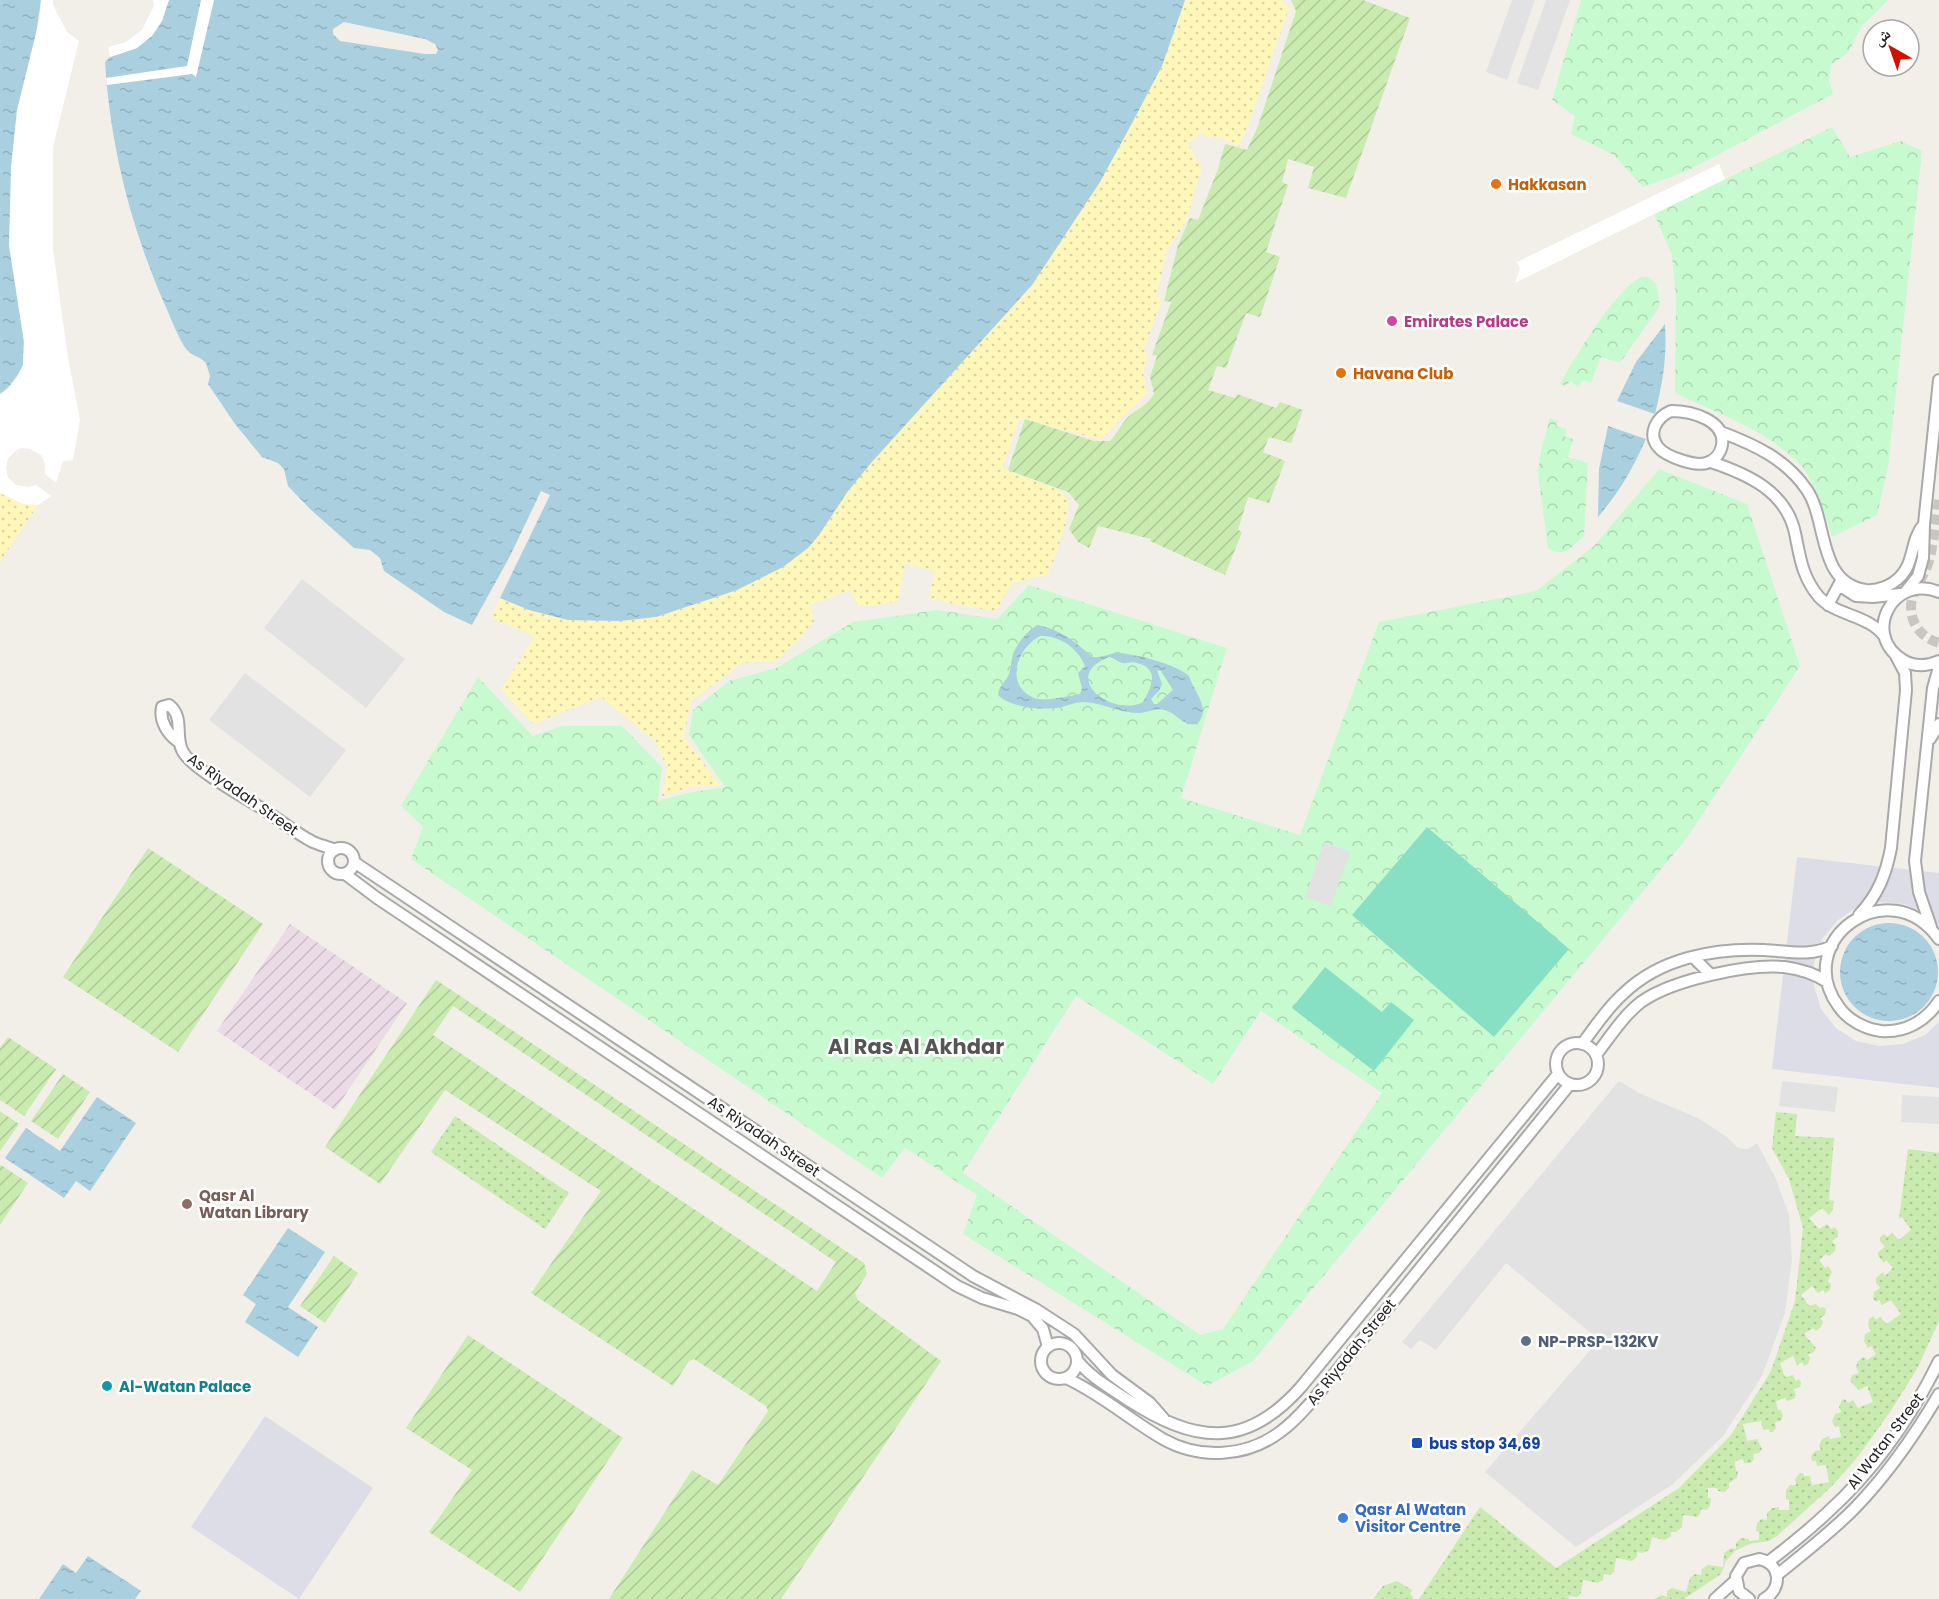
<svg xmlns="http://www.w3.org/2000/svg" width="1939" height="1599" font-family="Poppins,'Noto Naskh Arabic',sans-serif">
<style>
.industrial{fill:url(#industrial-furrows)}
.grass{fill:url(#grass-dots)}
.sand{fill:url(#sand-dots)}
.park{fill:url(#park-crowns);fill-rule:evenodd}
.garden{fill:url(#garden-furrows);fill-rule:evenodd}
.pitch{fill:#88e0c4}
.parking{fill:#e2e2e2}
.plaza{fill:#dddde8}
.water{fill:url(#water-ripples);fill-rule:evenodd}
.pier{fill:#fff}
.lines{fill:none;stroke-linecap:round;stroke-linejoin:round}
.minor-tunnel{stroke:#c8c6c1;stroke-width:10;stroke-dasharray:10 5;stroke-linecap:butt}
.minor-casing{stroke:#a9a9a9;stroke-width:14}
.minor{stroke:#fff;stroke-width:10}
.food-dot{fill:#e8710a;stroke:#fff;stroke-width:2}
.hotel-dot{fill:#d1479c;stroke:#fff;stroke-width:2}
.education-dot{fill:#8d6e63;stroke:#fff;stroke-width:2}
.service-dot{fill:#5c6f8a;stroke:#fff;stroke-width:2}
.culture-dot{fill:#0f9aa8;stroke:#fff;stroke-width:2}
.transit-dot{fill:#1a4fb4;stroke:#fff;stroke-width:2}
.shop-dot{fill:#3f7fe0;stroke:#fff;stroke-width:2}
.labels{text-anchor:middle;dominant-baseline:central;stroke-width:5;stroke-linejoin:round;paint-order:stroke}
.food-label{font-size:15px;font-weight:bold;fill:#c56008;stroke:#fff;text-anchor:start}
.hotel-label{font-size:15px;font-weight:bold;fill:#b23c85;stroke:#fff;text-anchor:start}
.street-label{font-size:15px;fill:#222;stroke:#fff}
.education-label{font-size:15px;font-weight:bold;fill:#785e54;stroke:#fff;text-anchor:start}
.service-label{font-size:15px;font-weight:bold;fill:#4e5e75;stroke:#fff;text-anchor:start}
.culture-label{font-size:15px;font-weight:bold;fill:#0d838f;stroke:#fff;text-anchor:start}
.transit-label{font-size:15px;font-weight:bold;fill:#164399;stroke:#fff;text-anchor:start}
.shop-label{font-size:15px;font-weight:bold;fill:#366cbe;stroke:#fff;text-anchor:start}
.district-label{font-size:21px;font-weight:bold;fill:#555;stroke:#fff}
</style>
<defs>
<pattern id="industrial-furrows" width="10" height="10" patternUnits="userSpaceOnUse" patternTransform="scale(1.5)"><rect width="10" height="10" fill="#ebdbe7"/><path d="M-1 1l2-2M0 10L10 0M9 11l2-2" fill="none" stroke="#c9bcc6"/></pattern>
<pattern id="grass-dots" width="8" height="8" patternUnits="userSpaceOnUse" patternTransform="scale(1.5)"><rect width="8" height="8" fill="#c9ebb0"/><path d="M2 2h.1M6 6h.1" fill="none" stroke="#acc997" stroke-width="1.8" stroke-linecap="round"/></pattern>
<pattern id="sand-dots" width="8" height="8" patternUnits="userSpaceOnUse" patternTransform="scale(1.5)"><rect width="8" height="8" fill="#fff6ba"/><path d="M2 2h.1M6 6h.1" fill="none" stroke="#dad3a0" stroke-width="1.8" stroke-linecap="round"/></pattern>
<pattern id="park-crowns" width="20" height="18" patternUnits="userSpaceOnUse" patternTransform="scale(1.5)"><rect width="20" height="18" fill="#c8facf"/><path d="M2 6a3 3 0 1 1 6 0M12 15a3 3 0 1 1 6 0" fill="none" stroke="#acd6b1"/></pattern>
<pattern id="garden-furrows" width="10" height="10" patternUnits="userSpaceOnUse" patternTransform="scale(1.5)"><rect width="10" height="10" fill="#c9ebb0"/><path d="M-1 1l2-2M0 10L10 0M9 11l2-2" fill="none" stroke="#acc997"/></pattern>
<pattern id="water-ripples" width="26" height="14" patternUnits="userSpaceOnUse" patternTransform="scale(1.5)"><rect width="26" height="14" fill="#aacfdf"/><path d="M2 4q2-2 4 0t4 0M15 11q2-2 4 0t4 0" fill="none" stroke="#92b1bf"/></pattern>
</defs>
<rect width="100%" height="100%" fill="#f2efe9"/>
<path class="industrial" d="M290,924L407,1003L335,1110L217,1031Z"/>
<path class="grass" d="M1776,1112L1797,1114L1795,1136L1834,1138L1829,1200L1834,1201L1832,1211L1829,1215L1822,1208L1809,1218L1819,1229L1827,1224L1831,1229L1834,1227L1838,1231V1237L1832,1241L1836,1246L1835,1251L1829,1256L1826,1254L1819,1260L1825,1268L1828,1266L1832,1272L1828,1281L1831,1285L1830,1290L1825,1293L1823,1290L1818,1293L1812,1286L1801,1295L1809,1306L1816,1304L1820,1308L1823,1307L1826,1309L1825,1315L1820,1318L1823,1322L1821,1327L1816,1331L1813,1328L1804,1334L1816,1348L1814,1352L1808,1354L1810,1359L1808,1364L1804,1366L1802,1362L1797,1365L1793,1356L1780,1363L1785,1377L1793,1375L1796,1381L1799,1379L1801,1383L1800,1387L1794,1389L1796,1395L1794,1399L1787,1401L1785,1398L1776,1401L1778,1410H1781L1783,1416L1781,1421L1775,1422L1776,1428L1773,1432H1770L1769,1429L1763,1430L1761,1421L1743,1424L1747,1441L1757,1439L1762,1449L1759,1453L1753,1454L1754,1459L1751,1463H1744L1743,1459L1735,1461L1736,1471H1738L1737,1478L1729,1483V1488L1725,1492L1718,1491L1717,1488H1708V1498H1711L1710,1506L1707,1510L1701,1509L1700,1514L1697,1517L1683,1515L1682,1527L1676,1532H1671V1536L1665,1540L1652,1537L1649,1550L1643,1553L1637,1552V1557L1632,1561L1616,1558L1614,1572L1610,1575L1604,1574L1603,1580L1598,1583L1583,1580L1581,1593L1577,1597L1569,1596L1568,1599H1419L1480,1507L1556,1568L1679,1488L1731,1435L1771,1371L1795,1301L1803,1228L1789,1179L1772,1148Z
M455,1116L569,1193L545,1229L431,1152Z
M1908,1149L1939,1153V1321L1917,1369L1890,1412L1857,1458L1830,1488L1777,1536L1769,1541L1749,1544L1735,1551L1726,1561L1721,1574L1684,1599H1655L1661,1595L1667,1597V1591L1672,1588L1686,1592L1690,1578L1695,1574L1701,1575L1702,1569L1708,1565L1723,1567L1724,1553L1731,1548L1736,1549V1543L1741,1538L1749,1539V1541L1759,1540V1532L1756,1531L1757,1523L1761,1519L1767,1520V1513L1772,1508L1779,1507V1510H1789V1500L1786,1499V1490L1790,1485H1796L1795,1479L1800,1473H1803L1804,1476H1810L1812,1485L1829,1482L1826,1465L1817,1466L1816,1461H1812L1811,1456L1815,1451L1821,1450L1819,1445L1822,1439L1829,1436L1830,1439L1841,1437L1839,1426L1835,1427L1832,1421L1835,1414L1841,1412L1839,1407L1842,1400L1845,1399L1848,1403L1853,1400L1858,1408L1873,1402L1867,1386L1859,1390L1850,1381L1852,1375L1859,1373L1856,1367L1858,1361L1864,1357L1867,1360L1876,1354L1871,1346L1868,1348L1864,1341L1865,1334L1871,1331L1868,1325L1869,1319L1873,1316L1876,1320L1880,1317L1887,1324L1901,1314L1891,1300L1882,1305L1879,1300L1876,1302L1873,1299L1874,1292L1880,1288L1876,1283V1278L1883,1272L1885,1276L1893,1268L1886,1260L1884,1263L1878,1256V1252L1885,1247L1880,1241V1237L1884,1234L1887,1237L1892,1233L1899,1240L1911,1230L1902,1217L1899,1219Z
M1397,1581L1412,1590L1410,1594L1413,1597L1412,1599H1373L1383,1586Z"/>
<path class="sand" d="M1185,0H1282V2L1289,8L1250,120L1239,147L1219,137L1207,138L1203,132L1188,144C1195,152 1195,161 1202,168L1186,222L1167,251L1156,296L1162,300L1144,349L1148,358L1143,373L1147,393L1101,440L1019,418L1003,468L1061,491L1069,502L1066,524L1053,562L1050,566L1049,574L1012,583L996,611L958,605L929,597L935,571L905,563L898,601L871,606L857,605L850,590L810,605L814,621L797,642L775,661L742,663L691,701L684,737L720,785L690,787L662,797L667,767L654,740L601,697L533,724L501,689L535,636L491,618L500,598L529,610L568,620L620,621L656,617L737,590L783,567L808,548L819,535L848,491L871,463L1032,285L1100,182L1131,125L1162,66Z
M0,493L23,504L38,505L0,562Z"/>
<path class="park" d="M1581,0H1888L1861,27L1848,53L1831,65L1829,80L1833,94L1687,171L1643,187L1614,155L1571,134L1575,116L1552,100Z
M1832,127L1850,157L1901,141L1922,151L1888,467L1877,515L1832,537C1825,514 1814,478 1797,461C1763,429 1717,413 1675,393L1676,298L1672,255L1654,214Z
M1641,277H1648L1656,283L1660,306L1620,363L1601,357L1591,383L1583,380L1578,387L1570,381L1566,386L1560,384C1576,356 1613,292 1641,277Z
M1550,418L1558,421L1556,426L1567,429L1565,437L1573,439L1568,457L1588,463L1584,536C1571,547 1566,558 1548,549L1538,473L1541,451Z
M1659,469L1747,504L1800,666L1687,838L1253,1361L1207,1386L963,1234L977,1195L905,1148L882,1178L411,859L423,827L401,806L478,677L533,736L562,726H622L662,767L658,801L688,793L725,787L689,735L693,710L729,681L776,668L853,622L937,610L997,619L1029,585L1227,648L1181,798L1300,835L1379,622L1536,591L1594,546ZM1076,996L1213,1084L1261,1011L1382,1093L1223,1329L1200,1335L963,1173Z"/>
<path class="garden" d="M1291,0H1363L1410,18L1346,198L1308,188L1314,167L1288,159L1282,182L1288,185L1266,252L1280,257L1260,317L1246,313L1226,368L1217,366L1208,390L1235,398L1237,394L1276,408L1280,402L1303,410L1291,443L1269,437L1263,452L1285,461L1269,503L1248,497L1238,530L1242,532L1225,575L1150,541L1151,539L1098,526L1089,548L1078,542L1069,529L1079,505L1068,492L1008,470L1025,419L1094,441H1110C1117,434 1121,424 1128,417C1137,409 1148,405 1154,394L1150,377L1157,356L1152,355L1171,302L1164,301L1178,245L1190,218L1198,220L1218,169L1225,144L1247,150L1258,126L1296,11Z
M148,848L263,924L178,1052L63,977Z
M436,980L864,1263L867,1274L855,1293L858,1300L941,1361L781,1599H609L692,1470L718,1485L768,1411L766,1406L694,1359L689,1361L673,1386L531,1293L601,1191L445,1090L380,1184L325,1147ZM453,1006L836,1262L817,1291L433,1035Z
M8,1037L56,1069L24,1116L0,1100V1048Z
M63,1074L90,1092L58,1139L31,1121Z
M0,1111L19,1124L0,1151Z
M1,1165L28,1183L0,1225V1166Z
M334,1256L358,1273L325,1323L300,1306Z
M468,1335L623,1438L520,1592L429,1532L472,1470L406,1428Z"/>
<path class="pitch" d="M1427,827L1569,949L1494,1037L1352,915Z
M1325,967L1382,1012L1391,1002L1414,1020L1374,1071L1292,1008Z"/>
<path class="parking" d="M1512,0H1535L1507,80L1486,72Z
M1546,0H1570L1538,90L1517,83Z
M302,579L405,659L366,708L264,628Z
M245,673L346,750L310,797L209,720Z
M1324,842L1350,852L1331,906L1305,897Z
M1619,1081L1641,1094L1698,1118L1727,1137L1738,1148L1748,1149L1757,1143L1776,1179L1789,1215L1792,1259L1785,1313L1762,1376L1723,1436L1673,1484L1576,1547L1485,1472L1599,1340L1506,1263L1436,1350L1420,1340L1411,1349L1402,1342Z
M1782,1081L1838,1087L1835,1112L1779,1106Z
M1902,1095L1939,1097V1124L1901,1122Z"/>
<path class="plaza" d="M1797,857L1939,873V925L1926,913L1904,904L1880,902L1857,907L1837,921L1822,939L1814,962V986L1821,1009L1836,1028L1856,1041L1879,1046L1903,1044L1925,1035L1939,1022V1088L1772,1069Z
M265,1416L373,1488L299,1599L191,1527Z"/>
<path class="water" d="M0,0H41L36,34L23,365C17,377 11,386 0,394Z
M169,0H1185L1162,66L1131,125L1100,182L1032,285L871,463L848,491L819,535L808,548L783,567L737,590L656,617L620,621L568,620L529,610L500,598L550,495L541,491L510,556L472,625L444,612L384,571L380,558L370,550L354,548L310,509L288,486L284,469L278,463L262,457L235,424L208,384L210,376L206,363C201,357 192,356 187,350C180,342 170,316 165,305C131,228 110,146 105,62L110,57L137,48ZM344,22L425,39L435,44L438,50L436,54H425L340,41L333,34V29Z
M1665,324C1667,357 1663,382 1655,414L1617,401L1636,362Z
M1608,426L1646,439C1632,470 1620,491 1598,517L1599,469Z
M1038,625C1061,630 1076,642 1092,657C1101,658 1108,654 1116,653C1133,653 1176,664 1189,676C1194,692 1212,709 1197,724C1183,727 1178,714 1165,710C1155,707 1147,713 1138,713C1119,713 1101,702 1083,702C1074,702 1065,707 1056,708C1040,710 1009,707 998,695C999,685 1006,682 1009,674C1011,668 1011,661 1013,654C1017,644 1028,629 1038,625ZM1040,636C1059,635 1078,648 1085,666L1078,673L1082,688L1080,694C1069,696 1044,702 1034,698C1004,685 1017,648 1040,636ZM1109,657C1115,658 1117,662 1123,663C1127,664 1132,661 1137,663C1161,669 1151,688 1143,702C1113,718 1058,677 1109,657ZM1157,670L1161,671L1173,690L1157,704H1154L1151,699L1159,691L1162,684Z
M1840 972a49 49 0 1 1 98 0a49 49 0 1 1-98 0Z
M97,1097L136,1123L90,1191L76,1181L64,1198L5,1158L26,1128L60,1151Z
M288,1228L325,1252L288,1307L318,1327L298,1357L245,1322L256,1304L243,1295Z
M88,1556L141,1591L135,1599H39L63,1564L76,1573Z"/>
<path class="pier" d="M41,0H53V5L67,32L79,41L53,147V249L68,358L80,420L73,460L63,461L56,483L45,474V464L41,455L30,449L22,448L15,451L8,459L6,468L8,477L16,485L29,487L36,485L51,496L38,505L23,504L0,493V394L8,389L18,376L23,365L24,342L9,246L11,167L17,110L40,17Z
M153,0H169L162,21L152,36L137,48L110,57L108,47L126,42L142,30L154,6Z
M201,0H214L196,77L192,74L107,85L106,78L187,66Z
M1719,164L1725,179L1515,283L1520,269L1517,262Z"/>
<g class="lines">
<path class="minor-tunnel" d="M1939,500C1936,520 1934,541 1929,561C1925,573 1918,583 1913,595C1906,617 1918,637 1939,643"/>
<defs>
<path id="minor" d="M1671,411C1691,411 1726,420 1722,445C1721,452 1716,459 1709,462C1698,468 1666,457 1658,447C1647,433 1657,417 1671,411Z
M1721,432C1755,445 1786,459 1807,490C1828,521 1817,583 1866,590C1878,591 1891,586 1900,577C1915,562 1910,540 1924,524
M1711,462C1747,474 1786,491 1795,533C1800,557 1802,577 1819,597C1838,617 1868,614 1885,637
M1839,585L1856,596L1873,597L1900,594
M1906,591L1918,576L1923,558L1924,524L1939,380
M1939,592C1893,573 1861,635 1903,660C1914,667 1927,666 1939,661
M1828,605L1842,579
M1930,739L1939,724
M179,742C168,735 159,721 162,707L169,705C185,717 174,737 183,752C194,770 246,798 266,811C281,821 297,834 313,842C320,845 328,847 335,850
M328 861a13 13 0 1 1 26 0a13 13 0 1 1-26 0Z
M354,862L973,1276L1037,1310L1074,1334L1112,1375L1150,1403L1164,1419
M345,874L377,898L957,1286L982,1298L1018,1309L1032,1316L1043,1329L1048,1347
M1859,915C1878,895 1886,874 1891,848L1906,690L1905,673L1895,654
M1931,927L1919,892L1915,861L1933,688L1939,667
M1939,939C1889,869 1790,941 1839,1007C1848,1020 1865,1029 1881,1031C1905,1033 1926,1021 1939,1001
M1693,957L1711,975
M1556 1064a21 21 0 1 1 42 0a21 21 0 1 1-42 0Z
M1582,1044C1595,1027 1607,1008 1623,994C1660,958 1714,948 1764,950C1787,951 1810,957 1832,946
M1596,1055C1610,1037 1623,1016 1641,1002C1672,980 1746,964 1784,967C1800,969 1814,973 1827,982
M1041 1361a18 18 0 1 1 36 0a18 18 0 1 1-36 0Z
M1077,1360C1090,1377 1110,1388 1128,1400C1195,1443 1245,1450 1301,1387L1558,1074
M1066,1378C1101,1394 1130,1420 1163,1439C1200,1460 1247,1457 1280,1432C1293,1423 1303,1411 1313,1400L1570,1084
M1768,1562C1789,1546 1809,1530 1828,1512C1874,1470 1912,1416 1939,1361
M1777,1575C1803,1554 1830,1533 1854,1509C1887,1475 1915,1435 1939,1394
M1715,1599L1735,1581
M1749,1599L1739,1591L1736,1576L1744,1563L1759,1559C1781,1563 1783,1589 1764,1599"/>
</defs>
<use href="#minor" class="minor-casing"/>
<use href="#minor" class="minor"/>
</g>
<g class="food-dot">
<circle cx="1496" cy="184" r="6"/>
<circle cx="1341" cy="373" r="6"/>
</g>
<circle class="hotel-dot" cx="1392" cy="321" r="6"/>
<circle class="education-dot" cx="187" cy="1204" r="6"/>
<circle class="service-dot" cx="1526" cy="1341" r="6"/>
<circle class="culture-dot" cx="107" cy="1386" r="6"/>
<rect class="transit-dot" x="1411" y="1437" width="12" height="12" rx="3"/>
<circle class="shop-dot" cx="1343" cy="1518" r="6"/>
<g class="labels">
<g class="food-label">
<text x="1508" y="184">Hakkasan</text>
<text x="1353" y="373">Havana Club</text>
</g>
<g class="hotel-label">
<text x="1404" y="321">Emirates Palace</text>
</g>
<g class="street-label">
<text transform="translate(243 794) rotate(35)">As Riyadah Street</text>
<text transform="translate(764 1136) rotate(34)">As Riyadah Street</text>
<text transform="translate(1351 1352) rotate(-51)">As Riyadah Street</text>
<text transform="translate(1885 1441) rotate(-53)">Al Watan Street</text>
</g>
<g class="education-label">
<text x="199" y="1195">Qasr Al<tspan x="199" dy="17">Watan Library</tspan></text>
</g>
<g class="service-label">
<text x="1538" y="1341">NP-PRSP-132KV</text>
</g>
<g class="culture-label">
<text x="119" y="1386">Al-Watan Palace</text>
</g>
<g class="transit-label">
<text x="1429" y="1443">bus stop 34,69</text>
</g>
<g class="shop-label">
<text x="1355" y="1509">Qasr Al Watan<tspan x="1355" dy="17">Visitor Centre</tspan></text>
</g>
<g class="district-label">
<text x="916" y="1046">Al Ras Al Akhdar</text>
</g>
</g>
<g transform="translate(1891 48) rotate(320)"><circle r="28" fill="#ffffff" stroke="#a7a7a7" stroke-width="1.5"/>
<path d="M0-4.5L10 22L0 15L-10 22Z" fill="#d30f00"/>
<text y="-9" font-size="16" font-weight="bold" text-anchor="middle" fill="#222222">ش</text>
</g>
</svg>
